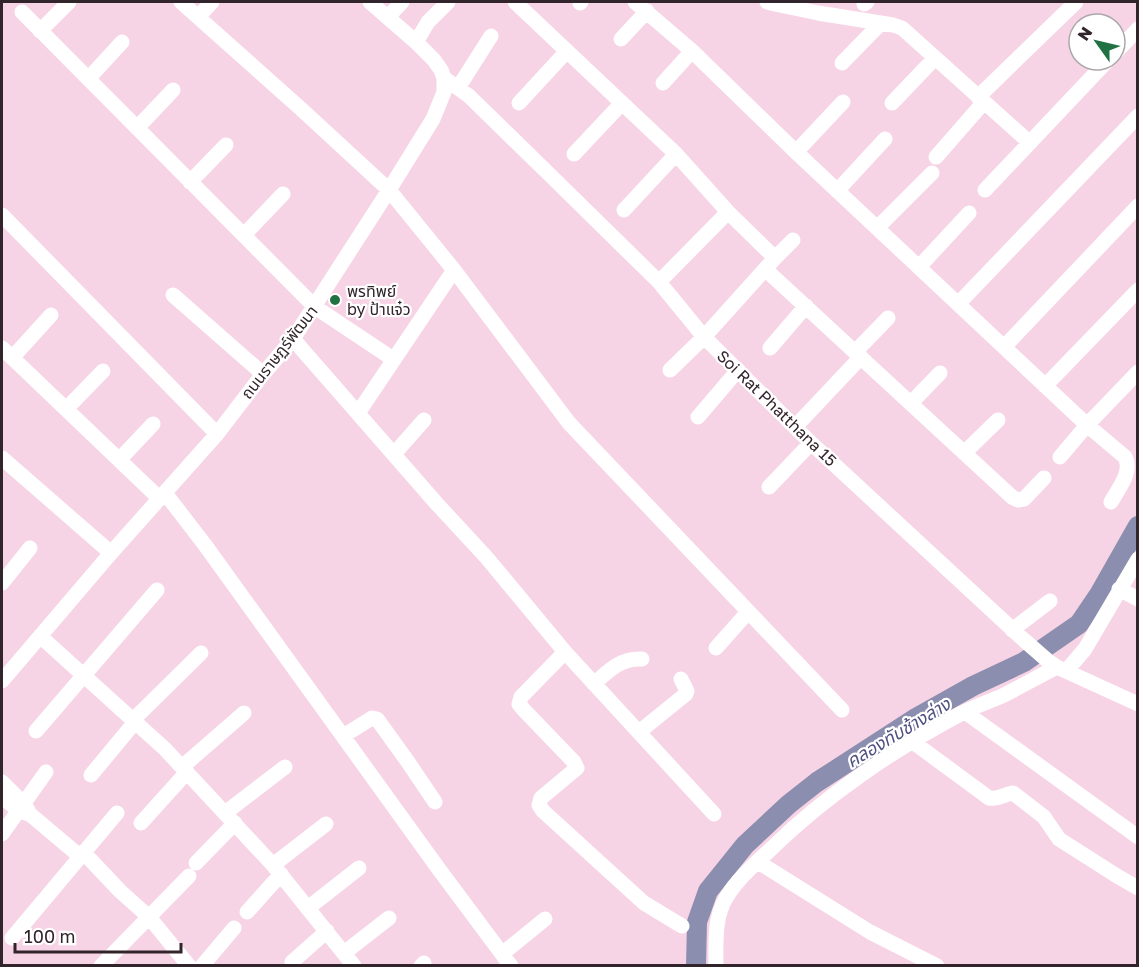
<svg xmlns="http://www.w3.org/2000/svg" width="1139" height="967" font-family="'Golos Text','Noto Sans Thai',sans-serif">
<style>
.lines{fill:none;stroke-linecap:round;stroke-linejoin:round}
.river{stroke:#8b8eae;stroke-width:20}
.minor{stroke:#fff;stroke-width:15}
.poi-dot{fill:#217242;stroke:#fff;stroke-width:2}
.labels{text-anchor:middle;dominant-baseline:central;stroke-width:4.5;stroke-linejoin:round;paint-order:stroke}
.poi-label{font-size:16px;fill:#32242b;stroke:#fff;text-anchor:start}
.street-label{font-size:16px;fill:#32242b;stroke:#fff}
.water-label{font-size:18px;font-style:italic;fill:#4e5080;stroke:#fff}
</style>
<rect width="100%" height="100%" fill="#f7d4e5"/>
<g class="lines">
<path class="river" d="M696,966L697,922L708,891L745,845L789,804L817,782L916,718L973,686L1024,662L1079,624L1100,593L1138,526"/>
<path class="minor" d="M181,2L300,108L389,190L454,270L569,423L842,710
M515,2L676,154L728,212L775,258
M635,2L692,51L796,152L1087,425L1125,457C1133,472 1118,489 1111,502
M767,2L775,4L818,13L893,25L902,28L1030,143
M580,3L581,2
M864,4L867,2
M22,12L315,307L393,359
M198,17L212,2
M388,17L402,2
M40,31L69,2
M621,39L647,11
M416,42L428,22L448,2
M1115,53L1138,29
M842,63L881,23
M444,78L469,96L550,175L659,282L704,337L811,443L1024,640L1048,661L1057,667L1138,704
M88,79L122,42
M663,83L692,51
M458,88L491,36
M978,97L1076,2
M519,103L567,51
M892,103L935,58
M137,128L173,90
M796,152L843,102
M574,154L622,103
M936,157L984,102
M190,182L226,145
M985,190L1108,60
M837,191L885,139
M624,210L676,154
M2,215L217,434
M877,228L932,173
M244,235L283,194
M919,267L969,213
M765,269L1012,497L1018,500L1024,499L1044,478
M659,282L728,212
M173,295L263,374
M958,304L1138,116
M293,339L437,504L487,558L565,652L714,814
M1004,347L1138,206
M2,348L160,499
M770,348L806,306
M855,352L888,318
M12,358L51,315
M670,370L704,337L775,258L793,240
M1045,386L1138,290
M911,403L940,373
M66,409L103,371
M358,413L454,270
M698,417L738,370
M795,427L861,357
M964,453L998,420
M394,454L424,420
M1060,457L1087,425L1138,372
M2,458L111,553
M119,460L153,424
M769,487L811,443
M165,493L205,545L438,868L511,966
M2,583L30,548
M1119,589L1138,599
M1012,630L1050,601
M40,636L165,749L273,865L354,966
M716,648L748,612
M565,652L521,697L519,704L523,709L574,762L577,768L541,798L539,805L543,811L644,903L682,926
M1067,670L1085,649L1138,559
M2,681L111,553L217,434L263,374L293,339L389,190L433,119L444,92V78L441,70L434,60L416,42L370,2
M594,684C609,670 621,658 642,659
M965,712L1138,837
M133,720L201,653
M36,731L157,590
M639,732L686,694L687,691L681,679
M343,736L372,718L377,719L408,762L435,802
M913,742L989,798C1000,800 1003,794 1013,793L1044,817L1059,839L1117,876L1138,888
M182,767L244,713
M91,775L135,722
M2,782L23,803L28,810
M2,797L18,810L31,815L76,853H84L120,891L149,917L189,966
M225,813L285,767
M141,823L187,772
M2,834L46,772
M758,862L870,932L937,966
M196,863L235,823
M273,865L326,824
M308,908L359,868
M247,912L281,874
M12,938L117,813
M344,953L389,918
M502,954L545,919
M292,962L327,931
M101,966L189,876
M202,966L234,928
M421,966L424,963
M716,966C716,943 714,918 726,898C737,879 756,863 772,848C826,795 896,748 962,713C976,706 991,701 1004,695C1022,686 1039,676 1057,667"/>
</g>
<circle class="poi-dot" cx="335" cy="300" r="6"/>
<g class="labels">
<g class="poi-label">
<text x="347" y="291">พรทิพย์<tspan x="347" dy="18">by ป้าแจ๋ว</tspan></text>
</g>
<g class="street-label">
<text transform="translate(279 352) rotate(-52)">ถนนราษฏร์พัฒนา</text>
<text transform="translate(777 408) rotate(44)">Soi Rat Phatthana 15</text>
</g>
<g class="water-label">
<text transform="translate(898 732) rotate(-31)">คลองทับช้างล่าง</text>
</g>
</g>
<rect width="1139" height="967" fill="none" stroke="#32242b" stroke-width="6"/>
<g transform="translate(1097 42) rotate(304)"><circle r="28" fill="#ffffff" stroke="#ada7aa" stroke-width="1.5"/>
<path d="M0-4.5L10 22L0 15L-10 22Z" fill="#217242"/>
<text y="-9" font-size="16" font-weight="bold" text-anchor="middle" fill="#32242b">N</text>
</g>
<path d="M15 943v9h166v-9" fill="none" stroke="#32242b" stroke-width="3"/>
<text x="24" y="943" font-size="18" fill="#32242b" stroke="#ffffff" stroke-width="4.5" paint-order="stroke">100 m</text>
</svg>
